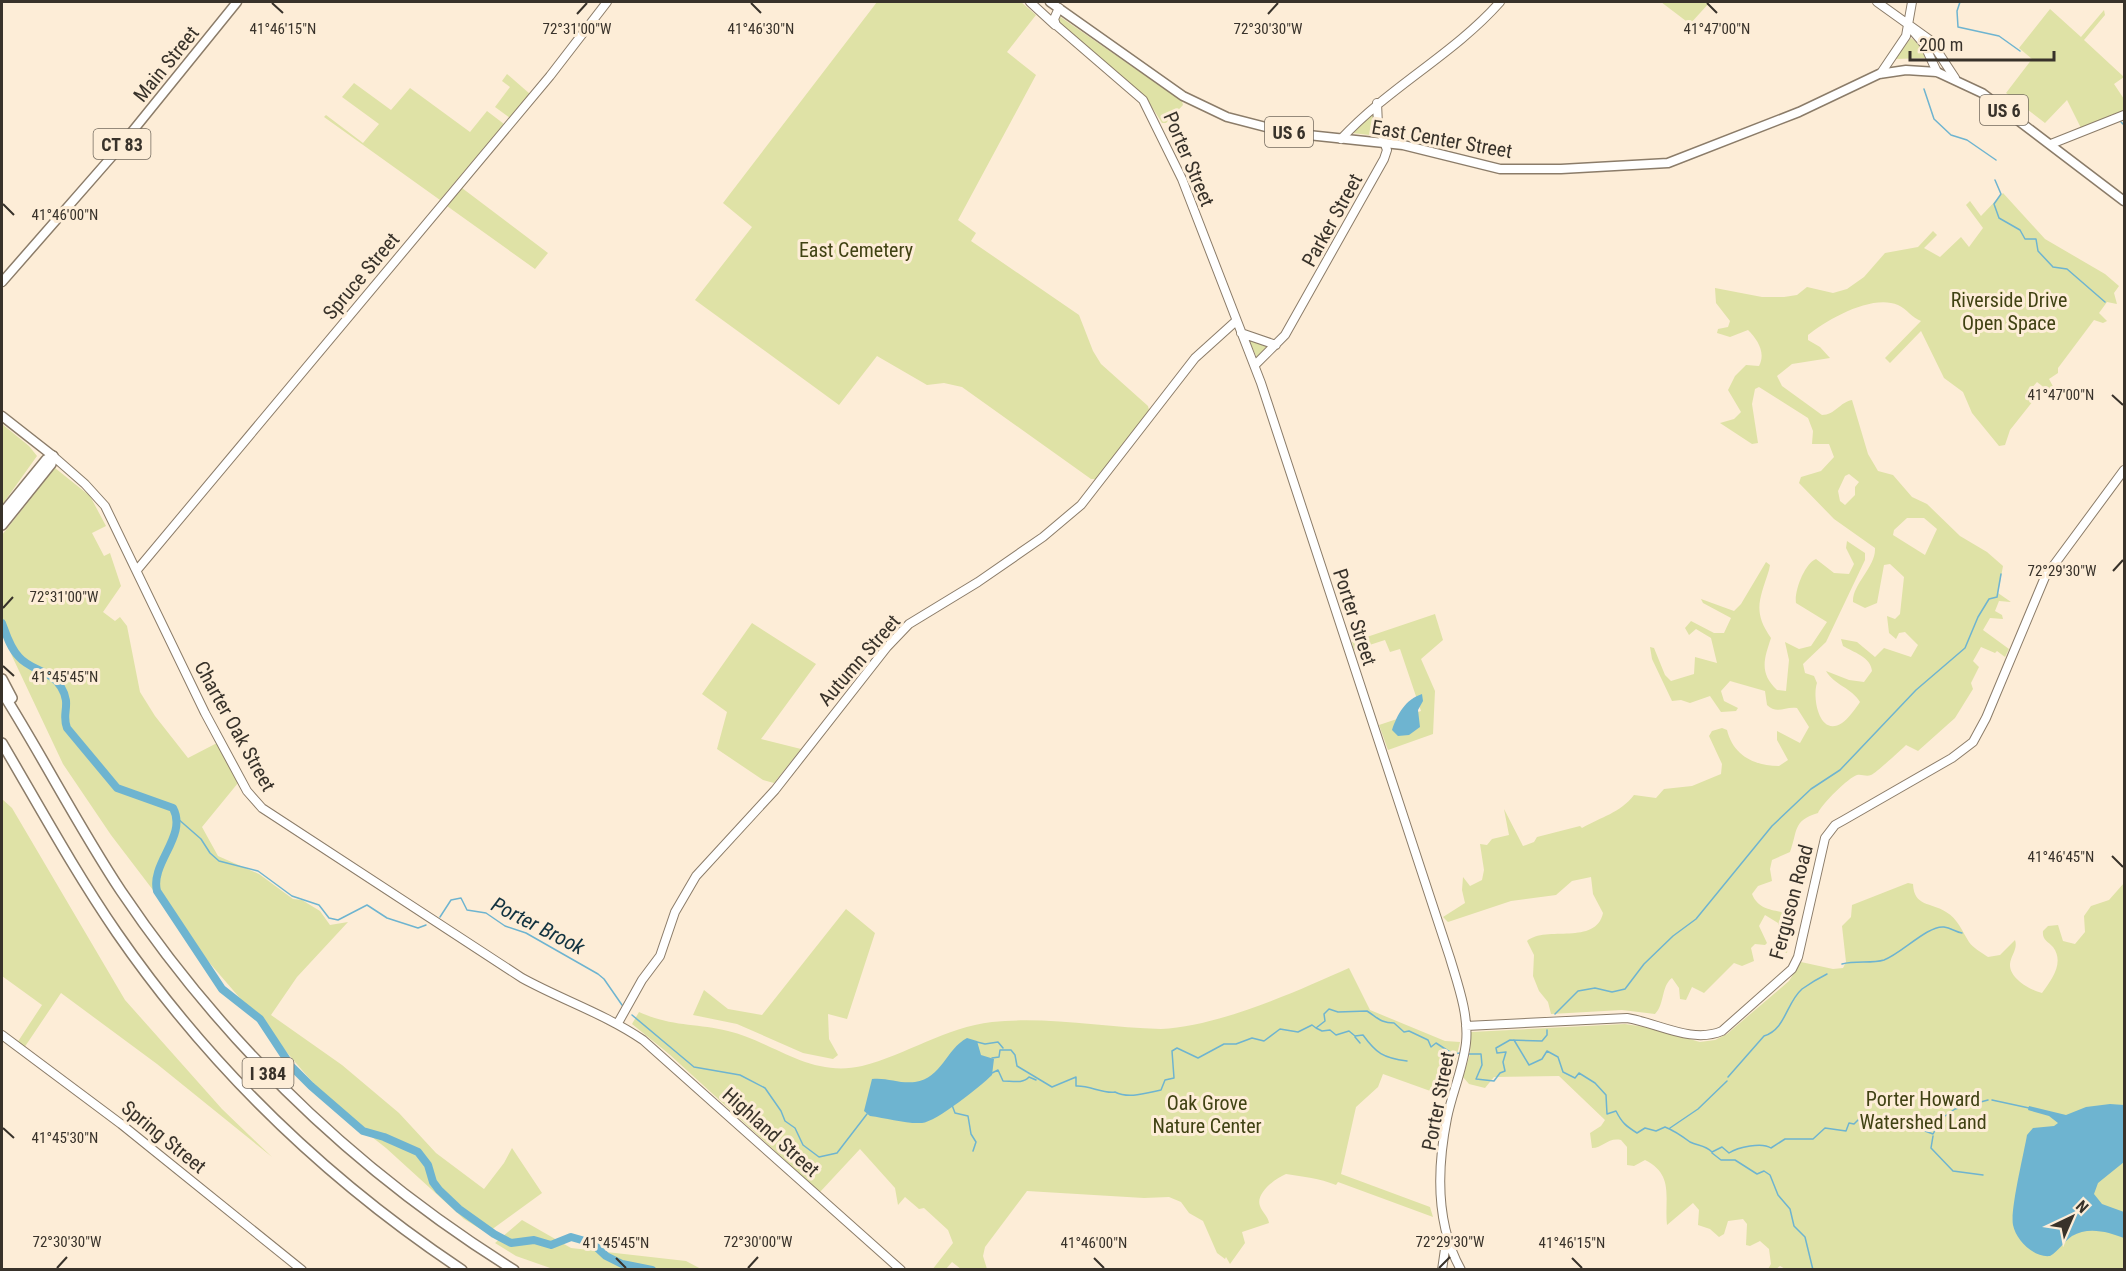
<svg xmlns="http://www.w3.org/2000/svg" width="2126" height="1271" font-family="'Roboto Condensed',sans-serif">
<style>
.green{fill:#dfe2a6;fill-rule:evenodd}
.water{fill:#6eb4d0}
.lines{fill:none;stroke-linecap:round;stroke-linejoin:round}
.stream{stroke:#6eb4d0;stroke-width:1.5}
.river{stroke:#6eb4d0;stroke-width:8}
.secondary-casing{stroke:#8b7c69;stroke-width:10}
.primary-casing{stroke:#8b7c69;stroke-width:11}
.highway-casing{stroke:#8b7c69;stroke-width:12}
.secondary{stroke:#fff;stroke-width:8}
.primary{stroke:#fff;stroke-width:8}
.highway{stroke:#fff;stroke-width:9}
.ticks{fill:none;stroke:#38322a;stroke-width:2}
.labels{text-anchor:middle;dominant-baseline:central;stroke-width:6;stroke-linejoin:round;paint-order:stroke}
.shield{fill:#fdedd7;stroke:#736a5e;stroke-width:1.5}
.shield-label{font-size:18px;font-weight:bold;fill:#38322a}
.street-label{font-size:20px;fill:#38322a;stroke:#fdedd7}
.park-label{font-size:20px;fill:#404213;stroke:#fdedd7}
.water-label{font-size:21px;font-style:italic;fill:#11323f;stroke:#fdedd7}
.ticks-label{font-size:15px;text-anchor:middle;fill:#38322a;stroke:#fdedd7;stroke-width:6;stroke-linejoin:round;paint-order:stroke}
</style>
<rect width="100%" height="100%" fill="#fdedd7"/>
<path class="green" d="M877,2H1021L1036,15L1007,52L1036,75L958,220L976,233L971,241L1079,315L1093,351L1101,364L1148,406L1149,410L1098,479H1091L962,387L944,383L927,385L877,356L839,405L695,300L752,227L723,203Z
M1661,2H1710L1690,24Z
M2050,9L2081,37L2104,10L2105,15L2084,40L2124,77L2114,84L2124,99V111L2081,128L2067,100L2045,123L2006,93L2032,59L2019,48Z
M1059,16L1182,101L1183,105L1166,123H1162L1145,96L1059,23Z
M1911,38L1920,45L1927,58L1895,59Z
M507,74L530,94L510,118L495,107L510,87L502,81Z
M354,83L391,110L410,88L470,132L487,111L504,124L440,200L324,117L326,115L363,143L379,124L342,97Z
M1373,113L1378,136L1352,133Z
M462,188L548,253L535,269L447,206Z
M2003,193L2045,239L2105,274L2119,286L2114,293L2117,304L2107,302L2099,313L2107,321L2103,323L2094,320L2058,368V373L2049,379L2056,392L2051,393L2037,382L2030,390L2029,397L2033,401L2010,430L2005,445L1999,446L1972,413L1963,392L1944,378L1921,331L1890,363L1885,358L1921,321C1912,318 1907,309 1898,305C1872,294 1828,319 1808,335V340L1820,347L1830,358L1792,364L1777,376L1782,386L1822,415C1835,415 1840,402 1852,400L1868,454L1878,471L1893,475L1912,497L1927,504L1960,536L1987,552L2003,566L1998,593L2011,602L1999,601L1995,611L2002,615L2003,619L1990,618L1983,630L2009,649L2005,657L1997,651L1995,653L1981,647L1973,661L1979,667L1971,683L1973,689L1955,718L1918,751L1906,745C1902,749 1876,773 1871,775C1866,777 1862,774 1857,775C1849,777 1821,805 1818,813C1792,821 1798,831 1790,852L1772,860L1770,869L1772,881L1758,886L1752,894C1760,914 1780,908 1794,917L1790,927L1787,953L1779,950L1783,941L1778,932V923L1765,915L1759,926L1767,943L1765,945L1755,944L1751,948L1754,961L1742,966L1734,963L1704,993L1692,987L1686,1000L1680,999L1679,988L1672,978C1661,986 1665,1004 1655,1014L1622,1010L1551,1014L1548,1002L1539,991L1533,976L1534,955L1527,941C1546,925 1596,946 1603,913L1593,894L1591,877L1572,881L1556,895L1511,901L1448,922L1443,917L1465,903L1462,890L1463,877L1470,886L1482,880L1484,870L1480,844L1487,845L1492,839L1509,835L1504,809L1523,846L1534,842L1537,837L1580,826L1582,828C1601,817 1620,813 1634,795L1656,798L1664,789L1692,786L1721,774L1722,764L1709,736L1712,731L1722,728L1727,730C1733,755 1754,766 1779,766L1788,760L1777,740V731L1800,743L1809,727L1797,708C1785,706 1777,715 1767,705L1765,691L1730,681L1721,691L1724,701L1738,708L1736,711L1721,712L1710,696L1690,703L1681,700L1672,701L1652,659L1650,647L1654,648L1665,675L1671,681L1694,674L1695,657L1717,663L1711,638L1696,629L1689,635L1685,628L1691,621L1714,633H1724L1731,618L1703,603L1701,599L1734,611L1741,604L1766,562L1770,565L1769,570C1760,599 1752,611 1771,638C1764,659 1759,673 1777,690L1786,691L1789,660L1785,642L1799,649L1811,646L1827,622L1796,603C1794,591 1805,563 1816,559L1834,573L1849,574L1854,564L1846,548L1847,541L1865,553V560L1826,642L1803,664L1805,673L1814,676L1817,683C1812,697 1819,738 1842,723C1848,719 1856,708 1860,702C1852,688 1834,685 1826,671L1849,680L1864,682L1872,671C1871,657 1853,652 1843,646L1841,639L1857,642L1875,657L1884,648L1911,657L1918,645L1905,632L1899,633L1896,639L1889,633L1887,616L1895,619L1900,614L1904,577L1890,564L1884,565L1877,603L1865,608L1853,602C1852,584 1876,567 1875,548L1834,519L1799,483L1801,477L1821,471L1834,457L1829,444H1812L1813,431L1808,418L1759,387L1755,389L1752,404L1758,443L1752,444L1720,423L1734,419L1741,412L1728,390L1735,376L1746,365L1759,366C1766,353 1758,340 1748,330L1730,337L1717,333L1718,329L1728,327L1730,321L1716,303L1715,288L1762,297H1784L1797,295L1807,287L1833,293L1847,289L1864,277L1885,253L1918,247L1933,231L1937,235L1924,248L1940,257L1961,237L1969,247L1983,228L1966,205L1970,201L1981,216ZM1849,474L1859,482L1855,487V495L1845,505L1840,501L1838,491L1845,476ZM1907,518H1924L1937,529L1925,555L1893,535L1894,530Z
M1249,340L1267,347L1268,348L1257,358Z
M2,424L29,446L37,456L2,505Z
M55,468L90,496L106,526L92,533L104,556L110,553L121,586L103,612L115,621L120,617L127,626L140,692L155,716L188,758L217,743L238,783L202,827L218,856L259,874L293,899L302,900L320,911L330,925L348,922L297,977L271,1015L342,1065L399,1113L436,1153L484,1189L504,1163L512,1148L542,1193L487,1233L464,1219L386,1148L340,1112L308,1077L201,953L111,835L63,764L12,656L2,624V535Z
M1435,614L1443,640L1421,659L1435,691L1433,734L1388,750L1379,725L1421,711L1400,649L1390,652L1385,640L1354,650L1352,642Z
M752,623L816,664L761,739L801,749L774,783L763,780L717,749L727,712L702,694Z
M2,799L12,808L125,1000L222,1109L272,1157L157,1064L61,993L24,1048L17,1043L42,1005L2,976Z
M1908,883L1913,884C1914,907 1931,902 1946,912C1958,919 1962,931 1969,942C1973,948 1982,953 1988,957L2000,955L2015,940C2018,949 2011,955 2010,964C2009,978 2030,990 2042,993C2051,980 2065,963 2053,947C2048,941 2042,940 2043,931L2048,926L2058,925L2063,941L2075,944L2085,932L2084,916L2091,906L2109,900L2124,883V1269L1787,1270L1780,1266L1776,1269H1768L1771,1264L1769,1249L1760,1241L1750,1246L1746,1245L1747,1224L1743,1219L1728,1221L1724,1234L1719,1237L1710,1229L1698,1225L1699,1210L1693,1203L1667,1225C1664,1199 1675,1175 1645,1160L1634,1166L1627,1165V1147L1621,1140C1608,1137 1603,1148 1592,1148L1590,1133L1601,1126L1605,1120L1559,1076L1494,1077L1485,1088L1469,1084L1463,1077L1470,1054L1471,1032L1625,1024L1651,1028L1700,1042L1715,1040L1727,1034L1789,981L1801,962L1833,969L1843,968L1846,962L1842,926L1851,917L1852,905Z
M846,909L875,933L847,1019L828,1014L829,1039L838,1055L833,1059L803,1053L737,1024L693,1015L704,990L728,1009L762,1015Z
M1349,968L1370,1010L1445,1041L1460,1042L1447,1097L1383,1074L1378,1087L1356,1107L1341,1174L1430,1207L1433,1217L1338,1182L1336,1185C1319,1178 1304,1177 1286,1174C1276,1178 1255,1193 1260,1206C1262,1212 1268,1216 1269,1223L1242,1232L1245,1243L1230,1264L1226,1257L1225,1259L1217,1253L1203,1221L1189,1213L1181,1202L1169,1197L1144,1198L1027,1191L985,1247L983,1256L987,1269H961L952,1262L946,1269L932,1270L953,1243L948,1230L924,1208L919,1209L905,1197L898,1205L895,1188L860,1149L820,1192L669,1054L632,1024L639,1012C672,1027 696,1023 728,1031C774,1042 810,1078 862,1066C906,1055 946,1027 992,1022C1047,1016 1106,1028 1161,1029C1220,1026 1295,992 1349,968Z
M522,1220L571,1248L686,1261L701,1269H553L516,1256L495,1243Z"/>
<path class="water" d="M1422,694L1423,701L1418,710L1420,727L1409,735L1398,736L1392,730C1398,713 1405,700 1422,694Z
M967,1038L977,1041L981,1055L994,1059L992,1075C981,1086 936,1122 922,1123C906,1124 886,1118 870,1116L864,1111L872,1079C886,1077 900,1084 915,1082C942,1078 946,1049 967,1038Z
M2110,1104L2124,1105V1162L2098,1183L2094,1194L2102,1204L2124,1212V1238C2109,1232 2088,1226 2072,1236C2063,1242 2059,1251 2050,1256C2034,1258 2016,1240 2013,1225C2010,1210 2024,1153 2027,1135L2033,1128L2054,1126L2058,1123L2049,1116L2028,1110L2029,1106L2066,1115L2086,1107Z"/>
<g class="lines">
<path class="stream" d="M1960,2L1957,11L1958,27L1999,36L2020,51
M1924,89L1934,119L1951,135L1967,140L1996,160
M2121,122L2124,125
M1995,180L2001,194L1994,204L1999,218L2020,230L2025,239H2036L2038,251L2053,267L2067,269L2105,302
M177,818L201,839L210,853L219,861L258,871L292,896L319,905L329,918L338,920L367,905L387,918L418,928L426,925
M440,917L451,900L461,898L467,910L486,913L505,926L526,933L598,974L604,979L622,1005
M1842,964C1856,960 1871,964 1884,960C1901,954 1928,925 1944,927C1951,928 1956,932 1962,933
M1555,1014L1578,991L1595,988L1612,992L1625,989L1644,964L1673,936L1696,919L1772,826L1811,789L1840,770L1916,690L1965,648L1978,617L1989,599L1997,597L2001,574
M632,1015L694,1067L740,1075L765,1088L781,1111L785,1121L795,1128L803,1145L819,1157L837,1153L867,1114
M1316,1028L1322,1031L1330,1030L1336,1035L1349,1031L1355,1036L1363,1035C1376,1053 1383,1058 1407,1061
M1355,1037L1360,1043
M1514,1040L1529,1065L1542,1059L1547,1051L1558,1057L1563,1072L1575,1078L1579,1073L1595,1083L1606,1095L1607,1114L1616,1111C1622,1123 1626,1126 1637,1133L1645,1128L1656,1131L1665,1127C1675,1131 1682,1136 1690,1142C1698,1146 1705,1145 1712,1152L1722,1147L1729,1153C1738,1147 1762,1142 1771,1148L1785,1139H1813L1825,1128L1846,1131L1849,1123L1854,1124L1858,1120L1868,1125L1899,1118L1910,1128L1921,1126L1925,1131L1933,1134L1942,1118
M977,1042L985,1044L998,1042L1003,1048
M1469,1054H1481L1482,1065L1476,1079L1494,1081L1500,1073L1505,1071L1503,1062L1506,1052L1497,1053L1496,1048L1510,1040L1542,1041L1547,1035V1030
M992,1058L999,1057L1000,1050H1011L1015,1055L1017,1066L1052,1087L1076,1077V1086C1089,1085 1103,1094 1115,1092C1129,1099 1146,1093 1161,1090L1165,1080L1174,1078L1172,1051L1177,1048L1198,1058L1224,1044H1236L1252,1038L1264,1041L1280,1029L1298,1032L1312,1025L1316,1028L1325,1021L1324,1014L1329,1009L1338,1012L1367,1011C1378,1018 1381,1023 1394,1023L1404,1032L1409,1031L1428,1040L1431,1047L1436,1043L1453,1054L1460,1053
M992,1073L998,1070L1003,1081C1012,1081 1023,1084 1029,1077L1036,1080
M1728,1077L1764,1036C1786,1029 1786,1003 1802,989C1809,984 1819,978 1827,974
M1992,1100L2029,1108
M952,1105L955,1113L968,1116L971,1134L976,1142L973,1151
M1945,1116L1955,1109L1988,1100
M1670,1128L1698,1109L1727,1081
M1933,1136L1931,1148L1953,1171L1983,1175
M1712,1153L1721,1160H1735L1757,1174L1764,1171L1770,1175L1778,1195L1790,1209L1794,1226L1805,1237L1813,1270"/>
<path class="river" d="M2,623C6,634 10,648 19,657C31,671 51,670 61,687C72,705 61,713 67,728L117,788L173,808C188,836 150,863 157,891L222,989L260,1019L291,1066L311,1086L363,1131L384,1137L418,1152L428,1165L433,1182L439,1190L459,1209L494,1234L511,1243L534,1240L551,1245L571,1237L592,1243L606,1256L622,1264L652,1270"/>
<defs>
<path id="secondary" d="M1030,2L1055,25
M1877,2L1930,40L1955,78
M1059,8L1054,19L1056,25L1143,100L1182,179L1261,383L1450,958C1458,985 1469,1015 1466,1043C1463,1069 1452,1093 1447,1118C1437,1168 1436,1225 1461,1270
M1912,30L1924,44L1937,72
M1881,73L1906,36L1912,2
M1341,139C1389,87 1454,54 1500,2
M2051,144L2124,115
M1241,333L1276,345
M1255,365L1285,335L1384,159L1387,150L1378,125L1377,103
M53,456L85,484L105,506L205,713L247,791L262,808L522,978C562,1000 605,1014 643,1040L901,1270
M137,570L550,76L607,2
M618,1023L642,980L660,956L675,912L696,876L775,790L887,647L909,624L978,582L1043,537L1081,505L1195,358L1236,321
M1466,1026L1627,1018C1658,1023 1692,1044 1722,1031L1792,969L1798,957L1825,838L1835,825L1844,820L1952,758L1973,742L1986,718L2045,577L2124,470
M2,1035L121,1124L302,1270
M1442,1270L1445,1249L1449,1245"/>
<path id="primary" d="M1050,2L1183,96L1227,117L1289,133L1403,145L1500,169H1561L1668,163L1799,112L1879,74L1906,70L1937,72L1982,93L2124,201
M2,282L114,154L237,2
M2,416L53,456"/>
<path id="highway" d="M2,514L46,460L53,456
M2,525L51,464L53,456
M2,679L12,698
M2,692C43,757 78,826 121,891C224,1044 357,1172 514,1270
M2,743C39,806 75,872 117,933C209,1066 327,1180 462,1270"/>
</defs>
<use href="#secondary" class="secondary-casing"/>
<use href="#primary" class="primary-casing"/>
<use href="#highway" class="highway-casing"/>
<use href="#secondary" class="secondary"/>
<use href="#primary" class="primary"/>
<use href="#highway" class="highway"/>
</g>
<path class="ticks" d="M272,3L283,13M751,3L761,13M1707,3L1717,13M577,14L587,3M1268,14L1278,3M3,204L14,215M2112,395L2123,405M2113,571L2123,560M3,608L13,597M3,666L14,676M2112,856L2123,867M3,1128L14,1138M616,1258L626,1268M1094,1258L1104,1268M1572,1258L1582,1268M57,1268L67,1257M748,1268L758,1257M1439,1268L1450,1257"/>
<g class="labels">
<g class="shield">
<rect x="1980" y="95" width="48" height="30" rx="4.5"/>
<rect x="1265" y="117" width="48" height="30" rx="4.5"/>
<rect x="93.5" y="129" width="57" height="30" rx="4.5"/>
<rect x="242.5" y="1058" width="51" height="30" rx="4.5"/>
</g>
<g class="shield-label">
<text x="2004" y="110">US 6</text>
<text x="1289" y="132">US 6</text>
<text x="122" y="144">CT 83</text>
<text x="268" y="1073">I 384</text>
</g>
<g class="street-label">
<text transform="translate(166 64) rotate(-51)">Main Street</text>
<text transform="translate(1442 139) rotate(10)">East Center Street</text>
<text transform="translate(1189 159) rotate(67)">Porter Street</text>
<text transform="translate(1332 220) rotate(-61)">Parker Street</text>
<text transform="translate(361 276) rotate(-50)">Spruce Street</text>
<text transform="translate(1355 617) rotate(72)">Porter Street</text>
<text transform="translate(859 660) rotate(-49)">Autumn Street</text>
<text transform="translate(235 726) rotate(61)">Charter Oak Street</text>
<text transform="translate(1791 902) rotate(-75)">Ferguson Road</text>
<text transform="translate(1438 1101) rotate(-79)">Porter Street</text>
<text transform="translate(771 1132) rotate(42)">Highland Street</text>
<text transform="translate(164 1137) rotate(39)">Spring Street</text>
</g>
<g class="park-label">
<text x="856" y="250">East Cemetery</text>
<text x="2009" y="300">Riverside Drive<tspan x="2009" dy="23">Open Space</tspan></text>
<text x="1923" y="1099">Porter Howard<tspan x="1923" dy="23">Watershed Land</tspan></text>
<text x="1207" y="1103">Oak Grove<tspan x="1207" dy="23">Nature Center</tspan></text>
</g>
<g class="water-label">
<text transform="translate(538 926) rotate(27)">Porter Brook</text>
</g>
</g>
<g class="ticks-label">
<text x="283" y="34">41°46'15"N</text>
<text x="761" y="34">41°46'30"N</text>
<text x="1717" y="34">41°47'00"N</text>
<text x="577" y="34">72°31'00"W</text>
<text x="1268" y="34">72°30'30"W</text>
<text x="65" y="220">41°46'00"N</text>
<text x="2061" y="400">41°47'00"N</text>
<text x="2062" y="576">72°29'30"W</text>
<text x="64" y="602">72°31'00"W</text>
<text x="65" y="682">41°45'45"N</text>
<text x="2061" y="862">41°46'45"N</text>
<text x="65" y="1143">41°45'30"N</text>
<text x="67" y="1247">72°30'30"W</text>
<text x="758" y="1247">72°30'00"W</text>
<text x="1450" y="1247">72°29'30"W</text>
<text x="616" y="1248">41°45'45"N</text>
<text x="1094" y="1248">41°46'00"N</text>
<text x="1572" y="1248">41°46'15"N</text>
</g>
<rect width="2126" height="1271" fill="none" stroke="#38322a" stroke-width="6"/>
<g transform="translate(2072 1217) rotate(44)" stroke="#fdedd7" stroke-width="4.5" paint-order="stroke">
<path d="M0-4.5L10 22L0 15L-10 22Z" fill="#38322a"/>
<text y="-9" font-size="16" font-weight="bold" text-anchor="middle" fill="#38322a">N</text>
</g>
<path d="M1910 51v9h144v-9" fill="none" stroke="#38322a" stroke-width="3"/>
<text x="1919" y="51" font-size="18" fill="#38322a" stroke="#fdedd7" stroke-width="4.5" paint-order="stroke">200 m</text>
</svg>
